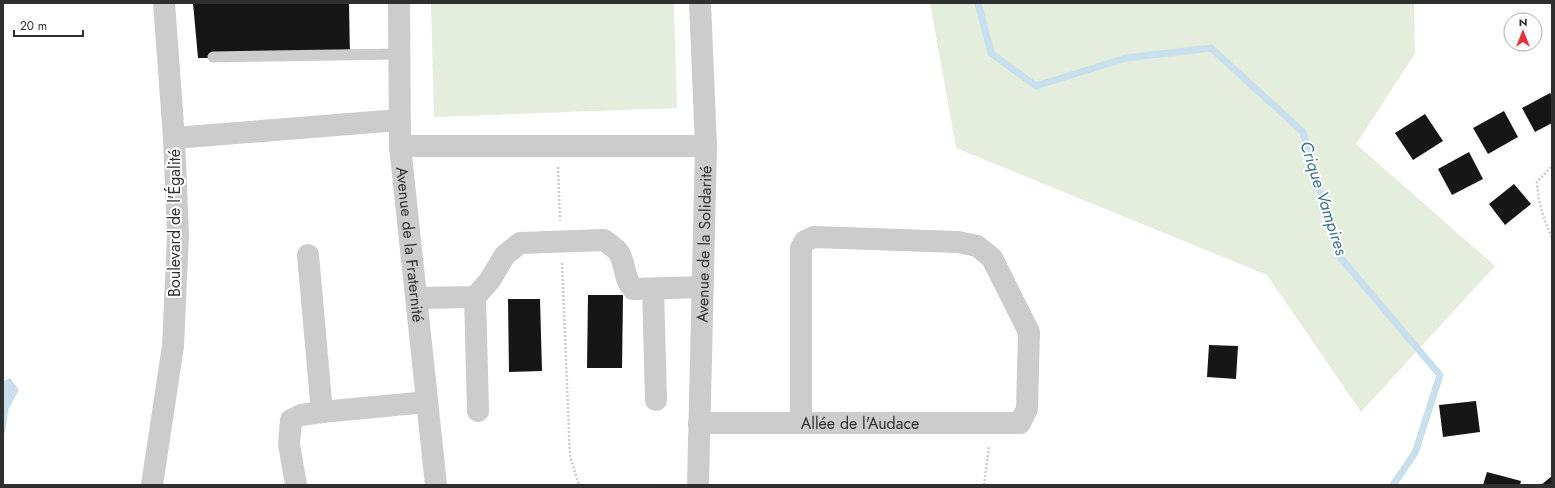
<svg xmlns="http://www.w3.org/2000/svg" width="1555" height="488" font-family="Jost,sans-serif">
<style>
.green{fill:#e5eddd}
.water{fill:#c8dfed}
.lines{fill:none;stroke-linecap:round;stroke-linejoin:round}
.stream{stroke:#c8dfed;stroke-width:7}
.building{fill:#161616}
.path{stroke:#ccc;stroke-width:2.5;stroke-dasharray:2 2;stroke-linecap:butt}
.service{stroke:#ccc;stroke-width:11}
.minor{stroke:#ccc;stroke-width:22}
.labels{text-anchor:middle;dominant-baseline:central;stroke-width:4;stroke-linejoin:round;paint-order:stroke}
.street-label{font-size:16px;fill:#2f2f2f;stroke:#fff}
.water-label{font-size:17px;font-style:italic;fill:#3b7293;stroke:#fff}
</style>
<rect width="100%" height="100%" fill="#fff"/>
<path class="green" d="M431,3H674L677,108L434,117Z
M930,3H1414L1415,54L1356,144L1495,266L1361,412L1267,275L956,148Z"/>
<path class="water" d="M10,378L19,390L9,408L3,442V381Z"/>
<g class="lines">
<path class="stream" d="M978,3L991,53L1036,86L1126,58L1211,48L1303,132L1339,256L1440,375L1415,453L1393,485"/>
</g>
<path class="building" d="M193,3H349L350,58H198Z
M1550,93L1552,96V123L1535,132L1522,108Z
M1504,111L1518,137L1488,154L1473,128Z
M1425,114L1443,141L1413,160L1395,133Z
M1469,152L1483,179L1452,195L1438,169Z
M1514,184L1531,204L1505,225L1489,204Z
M588,295H623L622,368H587Z
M508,299H540L542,371L509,372Z
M1209,345L1238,346L1236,379L1207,377Z
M1476,401L1480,432L1443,437L1439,405Z
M1487,472L1521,481L1520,485H1483Z
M1552,476V485H1541Z"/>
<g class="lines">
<path class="path" d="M558,167L560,220
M1551,167L1537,182C1538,202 1544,220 1552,238
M562,263L570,456L579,485
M579,485H656
M984,485L989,446"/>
<path class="service" d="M213,57L399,54"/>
<g class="minor">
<path d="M164,3L174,138"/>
<path id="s1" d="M399,3L400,146L436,485"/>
<path d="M400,146H706"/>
<path d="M308,255L322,412"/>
<path d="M653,289L656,400"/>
<path d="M475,297L478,411"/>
<path d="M416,298L475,297L490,280L505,255L520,243L604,240C609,244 616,248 619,253C626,265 624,280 633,289L703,287"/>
<path id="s2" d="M699,423H1020L1027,409L1029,332L992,258L977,246L958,242L814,237L805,241L801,248V423"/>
<path d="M152,485L173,346L178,235L174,138L399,120"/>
<path d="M296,485L289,444L291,420L301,415L322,412L427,402"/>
<path id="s3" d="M698,485L706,146L700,3"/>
</g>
</g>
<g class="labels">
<g class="street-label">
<text transform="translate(174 223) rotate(-90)">Boulevard de l'Égalité</text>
<text stroke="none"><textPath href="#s1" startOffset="242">Avenue de la Fraternité</textPath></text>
<text stroke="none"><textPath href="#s3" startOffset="241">Avenue de la Solidarité</textPath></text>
<text stroke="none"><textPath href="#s2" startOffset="161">Allée de l'Audace</textPath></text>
</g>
<g class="water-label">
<text transform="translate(1324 198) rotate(72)">Crique Vampires</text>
</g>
</g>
<rect width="1555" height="488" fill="none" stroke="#2f2f2f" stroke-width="8"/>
<g transform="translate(1523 32)"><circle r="19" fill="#ffffff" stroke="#acacac"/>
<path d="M0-3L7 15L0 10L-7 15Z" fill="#e92e3d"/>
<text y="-6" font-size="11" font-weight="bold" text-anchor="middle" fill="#2f2f2f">N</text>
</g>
<path d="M14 30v6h69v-6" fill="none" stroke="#2f2f2f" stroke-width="2"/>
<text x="20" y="30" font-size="12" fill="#2f2f2f" stroke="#ffffff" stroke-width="3" paint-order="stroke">20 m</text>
</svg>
